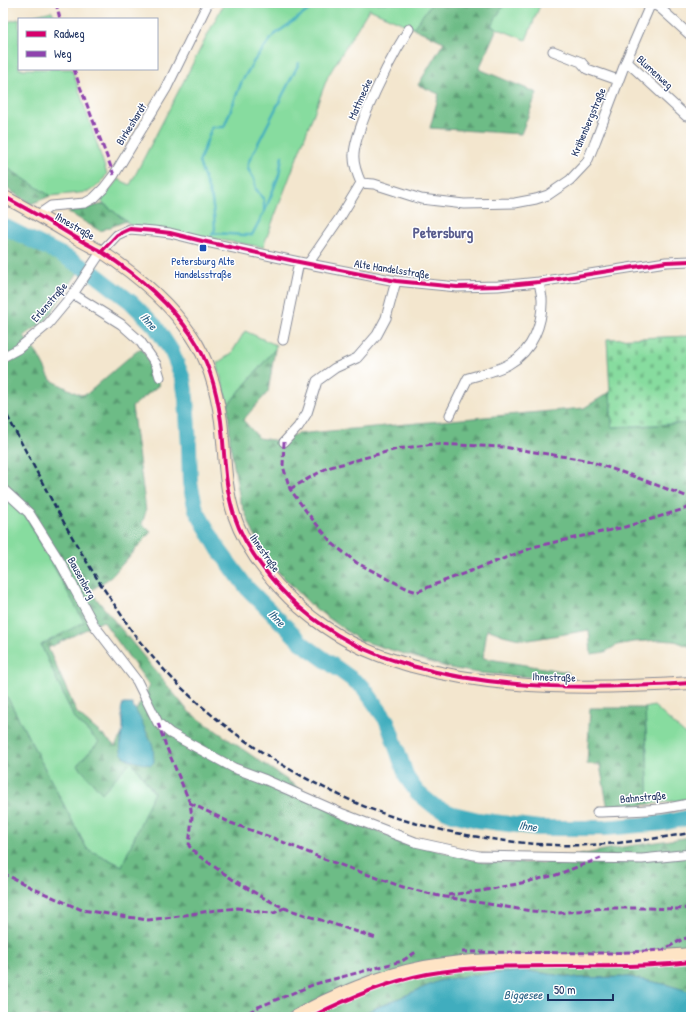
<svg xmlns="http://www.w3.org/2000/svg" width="694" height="1020" font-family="'Patrick Hand',sans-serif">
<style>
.green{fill:#87dc9f;stroke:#51867e}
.forest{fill:url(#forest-firs);stroke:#447672;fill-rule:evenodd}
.cemetery{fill:url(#cemetery-stones);stroke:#51867e}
.water{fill:#3fadbe;stroke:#2d6e8e}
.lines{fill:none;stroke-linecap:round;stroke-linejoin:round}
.stream{stroke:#3fadbe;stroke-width:2.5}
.river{stroke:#3fadbe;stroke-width:16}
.minor-casing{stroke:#878a96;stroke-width:11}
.secondary-casing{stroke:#878a96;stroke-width:14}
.minor{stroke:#fff;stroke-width:9}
.secondary{stroke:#fee4c5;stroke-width:12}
.rail{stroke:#1b2f5e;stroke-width:2.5;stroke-dasharray:6 3;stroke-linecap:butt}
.quiet{stroke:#8e44ad;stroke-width:3;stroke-dasharray:6 3;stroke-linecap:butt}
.cycleway-casing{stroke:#fff;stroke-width:6}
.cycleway{stroke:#d6006c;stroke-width:4}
.transit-dot{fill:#1a4fb4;stroke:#fff;stroke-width:1.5}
.labels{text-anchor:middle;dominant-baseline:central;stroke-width:3;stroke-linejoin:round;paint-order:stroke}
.street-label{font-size:11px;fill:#1b2f5e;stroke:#fff}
.transit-label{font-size:11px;fill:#164399;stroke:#fff}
.water-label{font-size:12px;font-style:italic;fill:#296184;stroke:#fff}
.district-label{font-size:15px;font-weight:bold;fill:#595d8e;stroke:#fff}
</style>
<defs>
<pattern id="forest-firs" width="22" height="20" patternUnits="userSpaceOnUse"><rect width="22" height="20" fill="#6dbc86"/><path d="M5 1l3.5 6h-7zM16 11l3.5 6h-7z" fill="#599971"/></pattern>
<pattern id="cemetery-stones" width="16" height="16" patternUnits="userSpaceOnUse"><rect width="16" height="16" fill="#87dc9f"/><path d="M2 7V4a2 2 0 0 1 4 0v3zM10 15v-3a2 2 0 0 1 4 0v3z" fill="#74bd8b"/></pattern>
</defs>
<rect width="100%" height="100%" fill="#fff"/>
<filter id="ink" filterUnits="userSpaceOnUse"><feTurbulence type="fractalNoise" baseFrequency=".025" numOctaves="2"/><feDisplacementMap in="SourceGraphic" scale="8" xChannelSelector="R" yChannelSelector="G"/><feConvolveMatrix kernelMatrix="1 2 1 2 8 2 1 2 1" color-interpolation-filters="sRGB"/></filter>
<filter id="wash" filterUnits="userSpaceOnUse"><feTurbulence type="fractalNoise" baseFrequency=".012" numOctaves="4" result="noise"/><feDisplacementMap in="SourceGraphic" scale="16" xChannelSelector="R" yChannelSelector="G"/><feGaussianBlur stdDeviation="0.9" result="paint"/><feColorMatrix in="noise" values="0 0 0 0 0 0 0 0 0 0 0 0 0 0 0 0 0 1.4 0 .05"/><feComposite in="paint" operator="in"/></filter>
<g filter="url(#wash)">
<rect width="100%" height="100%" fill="#f3e6ce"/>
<path class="green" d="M224,3H432L413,28L369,9L328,76L263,247L130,225L101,201L118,179L130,185Z
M505,3H541L526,40L491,26Z
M52,11L55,19H20Z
M19,19V69H72L107,174L100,184L88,192L50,196L3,165V23Z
M245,331L276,345L275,349L228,405L217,363L231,354Z
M3,496L26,516L85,623L41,645L74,718L99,742L131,760L154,793L122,866L87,849L3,689Z
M654,706L687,736L691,732V755L687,760L691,764V799L649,804L645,708Z"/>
<path class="forest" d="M432,3H505L491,26L497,28L479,69L537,93L521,134L430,128L439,94L418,85L444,42L413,28Z
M3,165L50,196L31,204L3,186Z
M104,204L126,221L100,231L68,212Z
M3,230L79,271L46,320L24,336L38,355L51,380L80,395L87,394L127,359L141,348L152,365L159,385L132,407L146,511L142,524L151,532L111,577L90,591L189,712L339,816L408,843L486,863H544L609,849L691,837V992L668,985L629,977L576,978L527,971L472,975L439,981L355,1017H3V689L87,849L122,866L154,792L131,761L102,793L77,765L99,742L74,718L41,645L84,622L26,516L3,496ZM103,621L150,686L115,746L77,713L48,648Z
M275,349L268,392L243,420L259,438L278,441L297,434L584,408L610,392L612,427L691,423V647L675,641L659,640L633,642L617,645L605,652L591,654L589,630L529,640L515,638L503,635L487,629L483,658L568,672L571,680L478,673L450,668L359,640L312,606L274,568L260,549L240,500L230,443L228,405Z
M590,708H645L649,804L608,809L600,765L587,764Z"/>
<path class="cemetery" d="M691,336V423L612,427L607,339Z"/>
<path class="water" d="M123,704H132L141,720L153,747L154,762L151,765C142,763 123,761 121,751C119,744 123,732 123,725C123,718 119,710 123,704Z
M527,971L576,978L629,977L668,985L691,992V1017H355L439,981L472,975Z"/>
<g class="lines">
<path class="stream" d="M265,211L279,175L282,156
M213,233L244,235H252L264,212V200L256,189L254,179L248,169V163L299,63
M212,235L215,229L214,215L212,200L199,162L212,127H224L242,81L254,61L274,35L316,5L318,3"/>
<path class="river" d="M3,226L64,256L96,275L131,302L155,326L172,352L183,379L186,398L189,446L190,483L196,510L219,550L247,588L303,644L363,687L387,721L407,778L417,792L434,806L453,814L478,820L539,828H604L663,823L691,817"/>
</g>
</g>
<g filter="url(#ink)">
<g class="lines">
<defs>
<path id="minor" d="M652,3L660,8L691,36
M553,51L581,62L587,69L618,80
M626,61L637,71L686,116
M361,183C357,174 353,164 354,154C355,140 361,126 366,113C378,84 392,56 409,29
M38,215L51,206L85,203L94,198L104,188L114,175L166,89L208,3
M308,264L341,216L361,183L374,184L421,199L464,204L515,203L536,199L548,195L570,180L587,162L596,140L626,61L651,3
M73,294L121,324L140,341L156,364L160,377
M283,340L299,262
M3,357L18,349L48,324L73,294L101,252L117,235L130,229L154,231L170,233L202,241L299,262L396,281L457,287L498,286L539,282L666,262L691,261
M450,415L468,378C482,374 497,371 509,364C533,351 543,323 542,298C541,293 540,287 539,282
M284,442L298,427L307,413L317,381L335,368L357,358L377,335L386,318L396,281
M3,489L29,513L60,562L94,625L137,681L158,723L170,733L234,768L266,780L343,814L415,842L479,856L642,859L691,854
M597,812C628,811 661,811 691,803"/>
<path id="secondary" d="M3,196C27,209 50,222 73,236C83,242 93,247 102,252C137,275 169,302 192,336C209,361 217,392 221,421C225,453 224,484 234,515C243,542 260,566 279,587C305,616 340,640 376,654C388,659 400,662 412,666C502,691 598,689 691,683
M295,1017C331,995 383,975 425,967C484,956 546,960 606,959C635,959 663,956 691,954"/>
</defs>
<use href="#minor" class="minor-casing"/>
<use href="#secondary" class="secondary-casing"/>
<use href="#minor" class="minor"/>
<use href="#secondary" class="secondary"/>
<path class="rail" d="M3,408C38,473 70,540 112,601C123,617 133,634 145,648C196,710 263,759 335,793C348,799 362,806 376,811C432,831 494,842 554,845C600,847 646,840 691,833"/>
<path class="quiet" d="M56,3L60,19
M74,69L79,84L114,175
M284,442L283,466L290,489L309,515L333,544L357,563L408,589L417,592L436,584L537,546L625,527L691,507
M290,489L327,468L397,449L434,444L503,447L586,460L630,475L691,498
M158,723L166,746L190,803L192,817L189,846L199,856L232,879L262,897L284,908L376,938
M190,803L231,823L273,838L324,859L403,887L439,896L531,911L559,913L604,908H645L677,909L691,908
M3,873L32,888L82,910L148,920L173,917L209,911L238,908L259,912L274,913L284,908
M448,895L481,891L517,884L556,875L601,858
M462,952L611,953L663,950L683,939L691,937
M242,1017L256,1008L315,984L402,961L416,952"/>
<defs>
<path id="cycleway" d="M3,196C27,209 50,222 73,236C83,242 93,247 102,252C137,275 169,302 192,336C209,361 217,392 221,421C225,453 224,484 234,515C243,542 260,566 279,587C305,616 340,640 376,654C388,659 400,662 412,666C502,691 598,689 691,683
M101,252L117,235L130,229L154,231L170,233L202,241L299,262L396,281L457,287L498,286L539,282L666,262L691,261
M311,1017C348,998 386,982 427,974C477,965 528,966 579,966C616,967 654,966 691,962"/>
</defs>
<use href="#cycleway" class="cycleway-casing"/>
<use href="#cycleway" class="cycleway"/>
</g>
</g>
<rect class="transit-dot" x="199" y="244" width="8" height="8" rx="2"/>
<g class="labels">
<g class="street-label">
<text transform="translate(655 72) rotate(42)">Blumenweg</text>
<text transform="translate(360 99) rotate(-66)">Mattmecke</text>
<text transform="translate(588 122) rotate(-67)">Krähenbergstraße</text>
<text transform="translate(131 124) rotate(-58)">Birkeshardt</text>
<text transform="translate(75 226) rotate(30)">Ihnestraße</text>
<text transform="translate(392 269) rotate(9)">Alte Handelsstraße</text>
<text transform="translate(49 302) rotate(-49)">Erlenstraße</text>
<text transform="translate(265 553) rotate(55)">Ihnestraße</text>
<text transform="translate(82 578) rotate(61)">Bausenberg</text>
<text transform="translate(554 677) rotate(2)">Ihnestraße</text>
<text transform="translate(643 797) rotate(-5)">Bahnstraße</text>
</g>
<g class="transit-label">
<text x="203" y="261">Petersburg Alte<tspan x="203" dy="13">Handelsstraße</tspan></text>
</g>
<g class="water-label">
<text transform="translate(149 321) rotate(48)">Ihne</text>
<text transform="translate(277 618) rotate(45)">Ihne</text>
<text transform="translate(528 826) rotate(8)">Ihne</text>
<text x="523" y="994">Biggesee</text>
</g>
<g class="district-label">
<text x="443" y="232">Petersburg</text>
</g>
</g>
<rect width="694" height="1020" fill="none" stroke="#fff" stroke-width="16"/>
<rect x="18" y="18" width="140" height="52" fill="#ffffff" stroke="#a4acbf"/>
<rect x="26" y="31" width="20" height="6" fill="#d6006c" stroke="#a4acbf"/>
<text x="54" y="38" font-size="12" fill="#1b2f5e">Radweg</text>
<rect x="26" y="51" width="20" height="6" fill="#8e44ad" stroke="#a4acbf"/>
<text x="54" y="58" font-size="12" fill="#1b2f5e">Weg</text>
<path d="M548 994v6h65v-6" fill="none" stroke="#1b2f5e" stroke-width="2"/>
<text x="554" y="994" font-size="12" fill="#1b2f5e" stroke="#ffffff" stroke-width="3" paint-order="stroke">50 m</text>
</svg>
